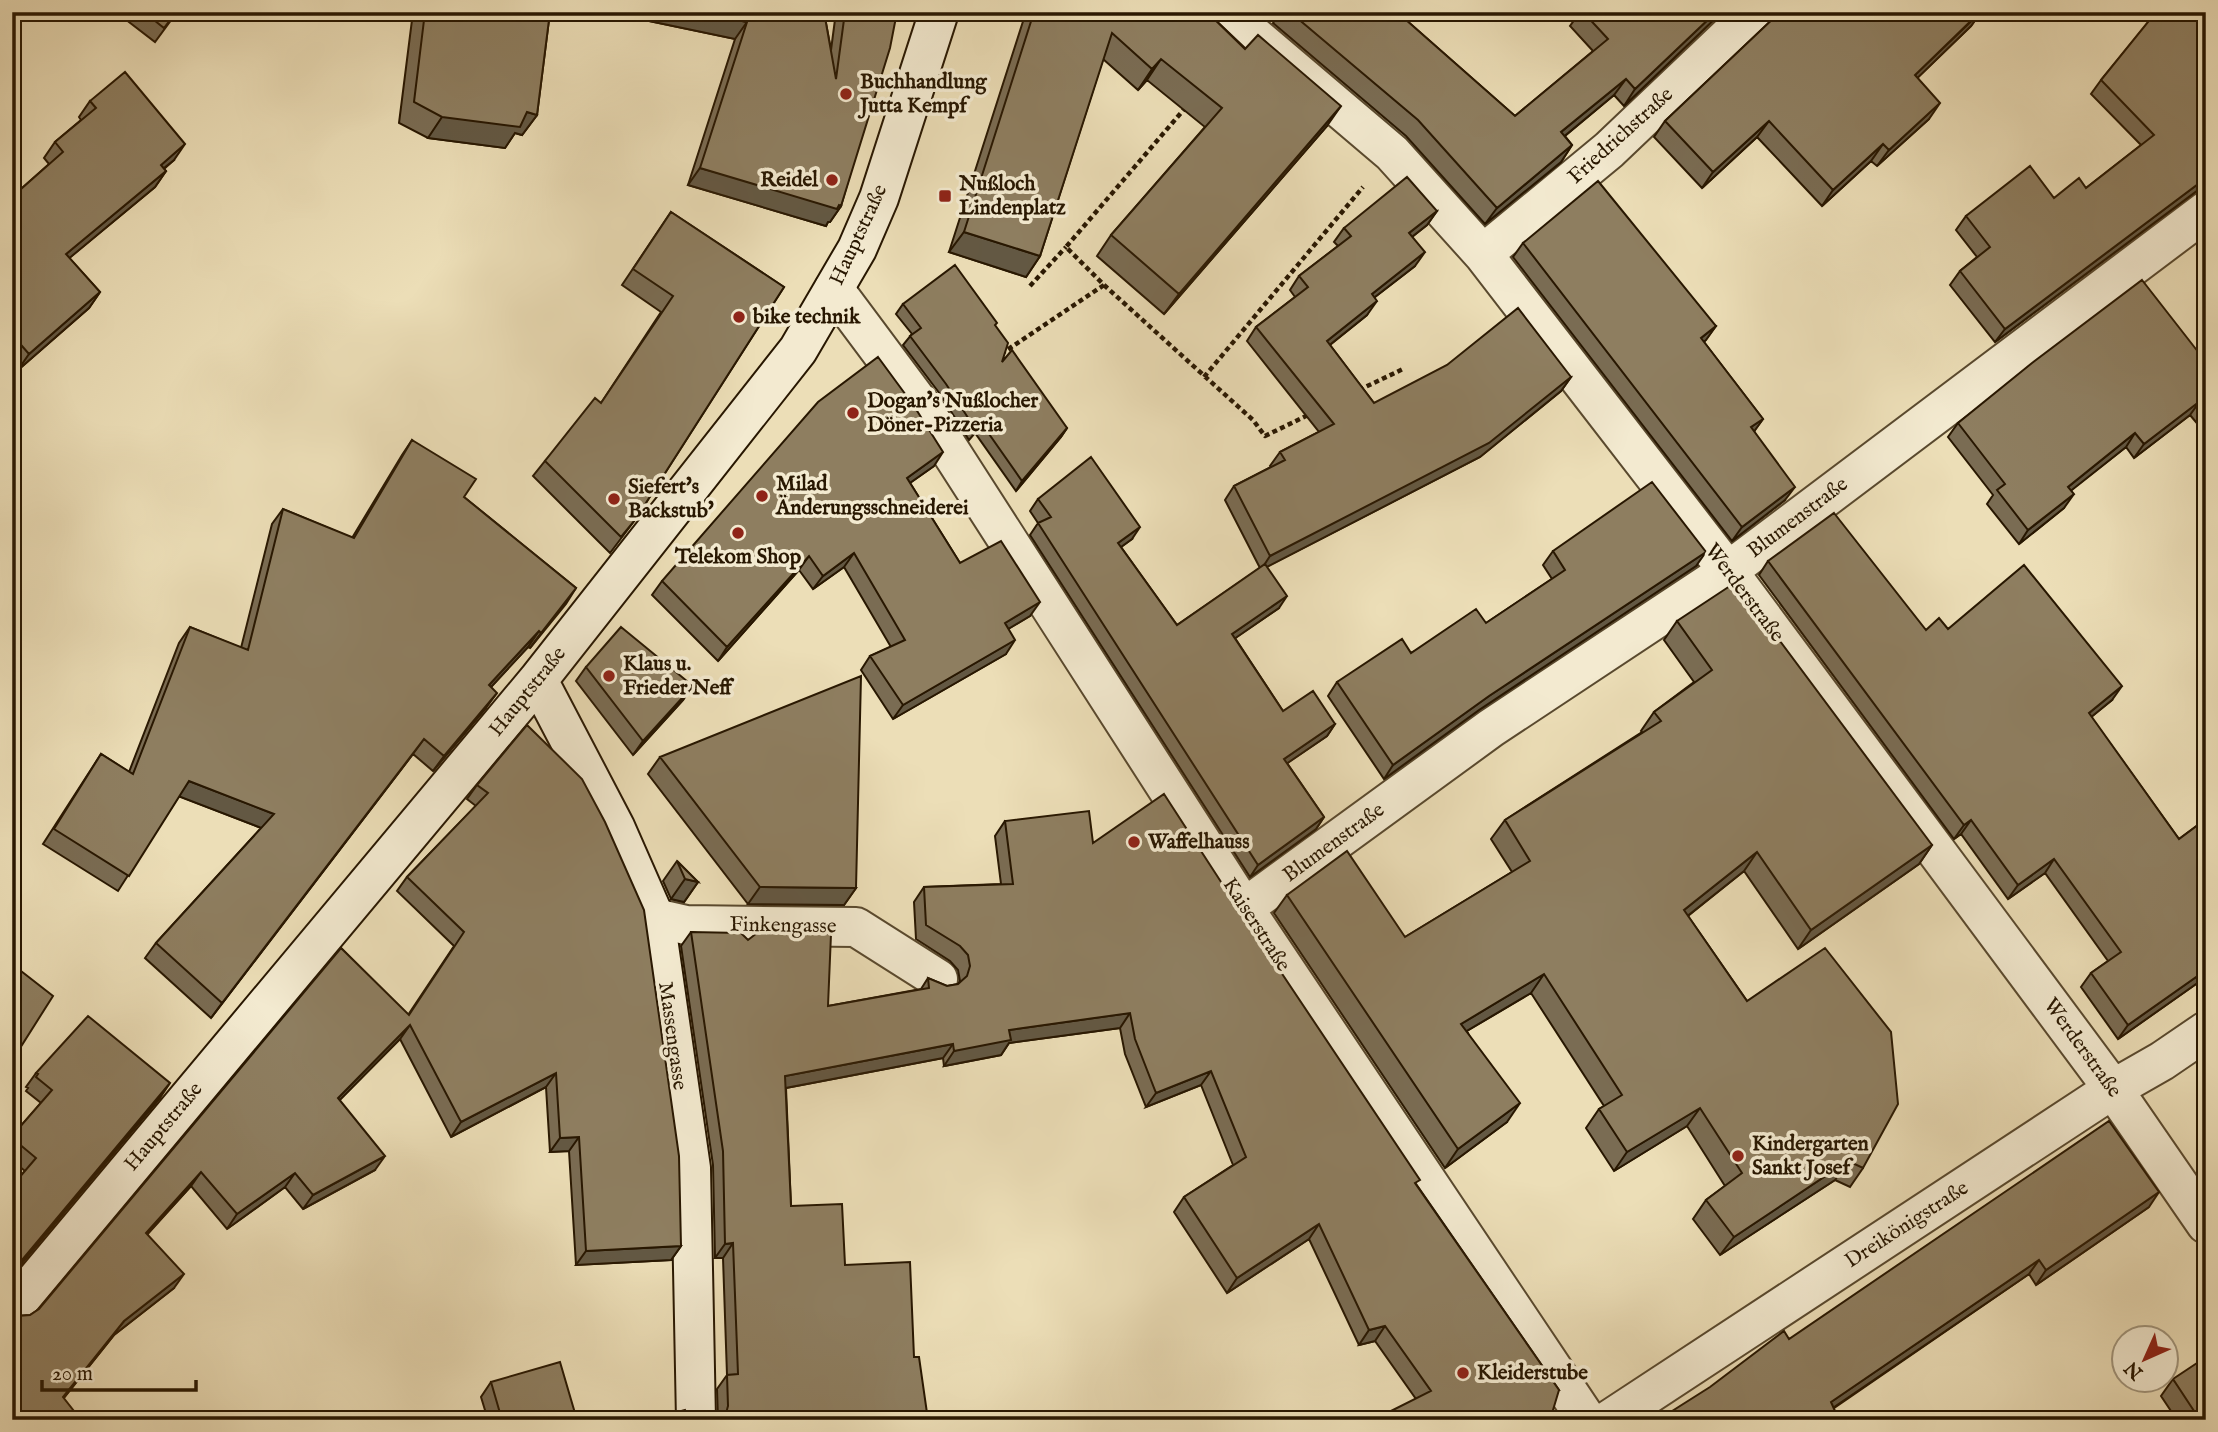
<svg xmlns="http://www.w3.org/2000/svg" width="2218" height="1432" font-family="'IM FELL English',serif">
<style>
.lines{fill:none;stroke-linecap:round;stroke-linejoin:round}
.street-casing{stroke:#59492e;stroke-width:42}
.secondary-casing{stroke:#281701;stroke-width:42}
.path{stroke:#281701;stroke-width:4.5;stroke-dasharray:5 3.5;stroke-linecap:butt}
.street{stroke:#f3ead0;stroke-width:38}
.secondary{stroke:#f3ead0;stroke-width:38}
.wall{fill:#7a6c53;stroke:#281701;stroke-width:2}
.shaded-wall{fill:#635843;stroke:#281701;stroke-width:2}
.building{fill:#8e7e60;stroke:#281701;stroke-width:2}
.poi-dot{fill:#8f2418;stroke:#f3ead0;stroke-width:2.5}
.labels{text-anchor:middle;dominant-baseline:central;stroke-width:7;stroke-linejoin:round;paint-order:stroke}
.poi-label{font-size:21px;font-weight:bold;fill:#281701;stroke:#f3ead0;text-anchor:start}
.street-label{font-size:21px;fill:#281701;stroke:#f3ead0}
</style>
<rect width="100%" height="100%" fill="#ecdeb7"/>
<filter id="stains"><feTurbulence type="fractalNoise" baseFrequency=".00286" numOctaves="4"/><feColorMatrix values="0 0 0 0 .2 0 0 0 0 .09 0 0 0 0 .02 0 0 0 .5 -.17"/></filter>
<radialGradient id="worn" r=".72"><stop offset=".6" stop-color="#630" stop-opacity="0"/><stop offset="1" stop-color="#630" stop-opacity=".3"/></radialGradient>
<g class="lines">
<defs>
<path id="street" d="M1226,12L1392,153L1483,254L1728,571L2113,1089L2206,1224
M1483,254L1609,150L1754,12
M834,289L922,407L1244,908L1587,1420
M1244,908L1491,728L1728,571L2206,211
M655,918L686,925L856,927L938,979
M1609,1420L2113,1089L2162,1061L2206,1031"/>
<path id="secondary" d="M538,680L615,827L655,918L691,1168L696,1420
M12,1309L538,680L798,350L857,249L879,198L939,12"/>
</defs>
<use href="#street" class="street-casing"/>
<use href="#secondary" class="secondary-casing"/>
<path class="path" d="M1186,107L1066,247L1104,285L1253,420L1265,436L1310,414
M1030,286L1066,247
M1001,354L1104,285
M1204,377L1363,187
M1359,390L1403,369"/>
<use href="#street" class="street"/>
<use href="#secondary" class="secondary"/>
</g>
<path class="wall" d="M116,12H177L155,42Z
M413,12H550L537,115L522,135L515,133L505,148L428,138L399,123Z
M606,12H824L831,50L836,12H897L841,206L830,222H828L826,226L688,185L735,39Z
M1026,12H1207L1327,126L1164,314L1097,256L1111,235L1205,127L1147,80L1138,90L1103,59L1040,256L1026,277L949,252Z
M1281,12H1397L1515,116L1593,51L1570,26L1580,12H1722L1624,106L1614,95L1565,136L1572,145L1561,162L1485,224L1406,136L1273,23Z
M1775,12H1981L1971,26L1917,78L1929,119L1877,166L1871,161L1822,206L1757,137L1702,188L1654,137L1665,121L1775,17Z
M2157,12L2198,190L1995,342L1950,285L1960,271L1977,257L1956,230L1966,216L2054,198L2086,188L2141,145L2091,94L2101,80Z
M90,101L174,160L164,169L166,171L155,187L69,258L100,292L89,308L18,370L12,363V197L49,164L44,158L55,142L81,120L79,117Z
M1437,211L1427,225L1412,237L1415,266L1375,297L1367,315L1330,345L1374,403L1571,377L1561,391L1480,457L1266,567L1279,608L1235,638L1283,711L1335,724L1327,736L1287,763L1324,817L1316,829L1250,877L1030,535L1038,523L1030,511L1038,499L1132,539L1121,547L1177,625L1260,568L1225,500L1234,486L1271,467L1270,466L1280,452L1319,432L1247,341L1256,327L1295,297L1290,290L1299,276L1338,246L1334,242L1344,228Z
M671,212L784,287L635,520L610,553L533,476L545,461L601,403L661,312L622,285Z
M1523,243L1716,326L1704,342L1763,419L1754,431L1785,500L1732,541L1513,257Z
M903,304L995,326L1002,362L1067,428L1061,437L1016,491L975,433L969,440L940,394L903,345L912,334L896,314Z
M2206,362V434L2190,415L2134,458L2126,447L2071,490L2064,508L2019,544L1987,504L1993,495L1948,437L1958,423Z
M412,440L464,497L576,588L530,648L528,647L491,687L486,708L433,771L413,754L211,1018L145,958L156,943L261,828L179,796L118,891L43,844L101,754L129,772L179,643L190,627L241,648L272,524L283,509L352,538L402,455Z
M934,466L910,483L960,563L1030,616L1008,629L1006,654L893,719L861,670L870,656L891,647L844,567L813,589L799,570L718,661L652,595L662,581Z
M1553,551L1696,566L1479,710L1384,779L1328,696L1337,682L1486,623L1552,579L1543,565Z
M1768,561L1926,630L1948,629L2112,700L2091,717L2179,839L2206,819V977L2118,1039L2081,987L2091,973L2108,961L2045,873L2008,899L1961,834L1954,839L1759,575Z
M1677,621L1932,845L1919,864L1798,949L1744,871L1688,916L1863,1168L1850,1187L1835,1180L1720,1255L1693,1219L1706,1200L1725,1186L1687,1126L1614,1171L1586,1128L1599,1109L1604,1106L1531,993L1467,1031L1507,1122L1445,1168L1274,913L1287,895L1405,937L1512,872L1491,839L1505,820L1642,732L1641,731L1654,712L1694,682L1664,640Z
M586,667L683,700L633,755L576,681Z
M527,725L681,1246L671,1260L576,1265L569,1151L550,1152L546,1087L451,1137L400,1039L339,1100L375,1170L303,1209L285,1187L227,1229L191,1186L147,1234L174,1288L114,1335L64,1398L12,1420L17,1316L30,1315L39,1309L341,948L408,1015L454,946L397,891L407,877L476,806L467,799L477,785Z
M660,757L856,888L844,905L748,904L648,774Z
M1005,821L1093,843L1416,1184L1559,1390L1416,1399L1375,1341L1359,1345L1309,1239L1227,1293L1174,1212L1184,1197L1233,1165L1201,1085L1146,1107L1125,1054L1120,1028L1009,1043L1001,1055L944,1066L943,1058L786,1088L791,1206L845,1265L914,1357L928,1420H718L717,1389L727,1375L723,1258H715L713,1165L681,946L691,932L748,940L828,1006L921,989L928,978L947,986L958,984L960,981L958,970L950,961L916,939L914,902L924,887L1001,884L995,836Z
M677,861L698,882L684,902L671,899L663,881Z
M36,1073L160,1098L12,1275V1186L25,1171L12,1160V1136L41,1103L26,1091L28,1088L26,1087Z
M2149,1207L2036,1285L2029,1274L1834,1408L1789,1339Z
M2173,1379L2206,1420H2177L2161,1396Z
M491,1382L577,1420H488L481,1397Z"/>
<path class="shaded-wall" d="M606,12H698L747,22L735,39Z
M1716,12H1722L1624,106L1635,89Z
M1981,12L1971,26L1904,91L1915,75Z
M1161,59L1147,80L1138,90L1152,69Z
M1626,79L1614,95L1550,148L1561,132Z
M1940,103L1929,119L1877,166L1889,150Z
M1341,106L1327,126L1164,314L1179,294Z
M527,112L537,115L522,135L515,133L505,148L428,138L442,117Z
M1769,121L1757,137L1702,188L1713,172Z
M185,144L174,160L149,180L161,165Z
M1883,144L1871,161L1822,206L1833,190Z
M1572,145L1561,162L1485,224L1497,208Z
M700,168L841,206L830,222H828L826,226L688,185Z
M166,171L155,187L55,270L66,254Z
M2206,178V191L2198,190L1995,342L2005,329Z
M1437,211L1427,225L1399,247L1409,233Z
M964,232L1040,256L1026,277L949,252Z
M1425,252L1415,266L1362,307L1372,294Z
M100,292L89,308L18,370L29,354Z
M1377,301L1367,315L1317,355L1327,341Z
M1716,326L1706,340L1691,352L1701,338Z
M1571,377L1561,391L1480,457L1261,570L1270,556Z
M2200,401L2190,415L2134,458L2144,444Z
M1763,419L1753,433L1751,427Z
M1067,428L1061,437L1016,491L1022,481Z
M2135,433L2126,447L2058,501L2068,487Z
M943,452L934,466L897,492L907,478Z
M1795,487L1785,500L1732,541L1742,527Z
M2074,494L2064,508L2019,544L2028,530Z
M1140,527L1132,539L1110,555L1118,543Z
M1706,552L1696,566L1479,710L1384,779L1393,765L1489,696Z
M854,553L844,567L813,589L823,576Z
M809,556L799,570L718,661L727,647Z
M576,588L566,604L530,648L541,633Z
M1287,596L1279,608L1224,646L1232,634Z
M1040,602L1030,616L995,637L1005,623Z
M539,631L528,647L478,701L489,685Z
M1015,640L1006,654L893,719L903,705Z
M693,686L683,700L633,755L643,741Z
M2122,686L2112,700L2079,727L2089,713Z
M497,693L486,708L433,771L444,756Z
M1335,724L1327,736L1276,771L1284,759Z
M424,739L413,754L211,1018L222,1003Z
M189,781L274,814L264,829L178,796Z
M1324,817L1316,829L1250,877L1258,865Z
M1971,820L1961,834L1954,839L1964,825Z
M1932,845L1919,864L1798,949L1811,930Z
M1757,852L1744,871L1671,929L1684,910Z
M2054,859L2045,873L2008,899L2018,885Z
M685,879L698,882L684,902L671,899Z
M760,887L856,888L844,905L748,904Z
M2206,970V977L2118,1039L2128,1025Z
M1544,974L1531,993L1448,1042L1461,1024Z
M1130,1013L1120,1028L1009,1043L1001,1055L944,1066L954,1051L1009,1030Z
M410,1025L400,1039L328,1112L338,1098Z
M953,1044L943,1058L775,1090L785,1076Z
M1211,1071L1201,1085L1146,1107L1156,1093Z
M556,1073L546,1087L451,1137L461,1122Z
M170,1083L160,1098L12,1275V1272Z
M1520,1103L1507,1122L1445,1168L1458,1149Z
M1700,1108L1687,1126L1614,1171L1627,1152Z
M579,1137L569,1151L550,1152L560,1138Z
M385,1156L375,1170L303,1209L313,1195Z
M1848,1161L1835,1180L1720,1255L1734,1237Z
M201,1172L191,1186L136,1247L146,1233Z
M295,1173L285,1187L227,1229L237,1214Z
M2159,1192L2149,1207L2036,1285L2046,1270Z
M1319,1224L1309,1239L1227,1293L1237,1278Z
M733,1243L723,1258H715L725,1244Z
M681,1246L671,1260L576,1265L586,1251Z
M2039,1260L2029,1274L1821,1416L1831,1402Z
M184,1274L174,1288L114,1335L53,1411L63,1397L124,1321Z
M1385,1326L1375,1341L1359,1345L1369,1330Z"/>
<path class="building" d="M144,12H176L164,28Z
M425,12H550L537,115L527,112L520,127L442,117L414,102Z
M698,12H824L836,79L845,12H897L890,48L841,206L839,205L837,209L700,168L747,22Z
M1034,12H1207L1245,49L1258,35L1341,106L1179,294L1111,235L1222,108L1161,59L1152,69L1112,33L1040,256L964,232Z
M1290,12H1397L1515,116L1608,39L1583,12H1716L1635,89L1626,79L1561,132L1572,145L1497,208L1418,120Z
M1780,12H1980L1915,75L1940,103L1889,150L1883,144L1833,190L1769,121L1713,172L1665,121Z
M2156,12H2206V178L2005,329L1960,271L1990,247L1966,216L2030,166L2054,198L2079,178L2086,188L2154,135L2101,80Z
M125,72L185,144L161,165L166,171L66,254L100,292L29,354L15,338L12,341V225L15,223L12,220V197L63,152L55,142L96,108L90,101Z
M1407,177L1437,211L1409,233L1425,252L1372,294L1377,301L1327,341L1374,403L1447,365L1518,308L1571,377L1489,443L1270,556L1234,486L1285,460L1280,452L1334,424L1256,327L1308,287L1299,276L1351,236L1344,228Z
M1598,181L1716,326L1701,338L1763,419L1751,427L1795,487L1742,527L1523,243Z
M671,212L784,287L635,520L621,537L545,461L595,398L601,403L673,296L633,269Z
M955,265L997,323L995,325L1008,343L1002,362L1012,350L1067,428L1022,481L982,424L976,430L946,384L910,336L921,328L903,304Z
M2142,280L2206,362V408L2200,401L2144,444L2135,433L2068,487L2074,494L2028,530L1997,490L2005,484L1958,423L2032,363Z
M878,357L914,406L943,452L907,478L960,563L1001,541L1040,602L1005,623L1015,640L903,705L870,656L905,640L854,553L823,576L809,556L727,647L662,581L818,402Z
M412,440L476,479L464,497L576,588L541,633L539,631L489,685L497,693L444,756L424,739L222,1003L156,943L274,814L189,781L129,876L54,829L101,754L133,774L190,627L248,650L283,509L354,538Z
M1091,457L1140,527L1118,543L1177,625L1265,564L1287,596L1232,634L1283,711L1313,691L1335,724L1284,759L1324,817L1258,865L1038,523L1051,517L1038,499Z
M1652,482L1706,552L1489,696L1393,765L1337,682L1402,639L1411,653L1476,609L1486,623L1565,570L1553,551Z
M1834,513L1926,630L1939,618L1948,629L2024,565L2122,686L2089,713L2179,839L2206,819V970L2128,1025L2091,973L2121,952L2054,859L2018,885L1971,820L1964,825L1768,561Z
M1736,582L1932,845L1811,930L1757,852L1684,910L1747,1001L1825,948L1891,1032L1898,1104L1863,1168L1848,1161L1734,1237L1706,1200L1742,1173L1700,1108L1627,1152L1599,1109L1622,1095L1544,974L1461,1024L1520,1103L1458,1149L1287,895L1347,851L1405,937L1530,861L1505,820L1661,721L1654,712L1712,670L1677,621Z
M621,627L693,686L643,741L586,667Z
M861,676L856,888L760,887L660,757Z
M527,725L582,779L605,822L644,910L679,1156L681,1246L586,1251L579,1137L560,1138L556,1073L461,1122L410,1025L338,1098L385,1156L313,1195L295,1173L237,1214L201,1172L146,1233L184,1274L124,1321L63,1397L81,1420H12V1314L17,1316L30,1315L39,1309L341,948L409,1015L464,932L407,877L488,793L477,785Z
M1164,794L1236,905L1420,1180L1415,1183L1559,1390L1550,1420H1373L1431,1391L1385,1326L1369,1330L1319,1224L1237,1278L1184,1197L1246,1157L1211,1071L1156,1093L1135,1039L1130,1013L1009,1030L1011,1040L954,1051L953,1044L785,1076L791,1206L842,1204L845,1265L910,1262L914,1357H919L928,1420H722L725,1417L728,1406L727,1375L738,1374L733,1243L725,1244L723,1151L691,932L741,933L748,940L757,933L831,934L828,1006L929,988L928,978L947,986L958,984L967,976L970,966L968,955L960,946L926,925L924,887L1013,884L1005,821L1089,811L1093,843Z
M677,861L698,882L685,879Z
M12,964L53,996L15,1056L12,1054Z
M88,1016L170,1083L12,1272V1186L36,1158L12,1138V1136L52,1090L36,1077L38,1074L36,1073Z
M2109,1121L2159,1192L2046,1270L2039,1260L1831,1402L1839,1420H1658L1710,1387L1784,1331L1789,1339Z
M2206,1357V1420H2200L2173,1379Z
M560,1362L577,1420H502L491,1382Z
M685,1410L688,1417L690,1420H649Z"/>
<g class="poi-dot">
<circle cx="846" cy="94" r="7"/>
<circle cx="832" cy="180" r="7"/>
<rect x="938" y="189" width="14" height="14" rx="3.5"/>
<circle cx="739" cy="317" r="7"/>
<circle cx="853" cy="413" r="7"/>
<circle cx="762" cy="496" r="7"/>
<circle cx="614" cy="499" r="7"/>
<circle cx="738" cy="533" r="7"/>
<circle cx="609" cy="676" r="7"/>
<circle cx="1134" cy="842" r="7"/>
<circle cx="1738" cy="1156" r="7"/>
<circle cx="1463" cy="1373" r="7"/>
</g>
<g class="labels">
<g class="poi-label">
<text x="860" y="82">Buchhandlung<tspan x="860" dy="24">Jutta Kempf</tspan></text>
<text x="818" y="180" text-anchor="end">Reidel</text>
<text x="959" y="184">Nußloch<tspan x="959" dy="24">Lindenplatz</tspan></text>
<text x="753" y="317">bike technik</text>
<text x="867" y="401">Dogan's Nußlocher<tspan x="867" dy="24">Döner-Pizzeria</tspan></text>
<text x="776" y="484">Milad<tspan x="776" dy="24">Änderungsschneiderei</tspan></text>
<text x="628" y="487">Siefert's<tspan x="628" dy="24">Backstub'</tspan></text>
<text x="738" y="557" text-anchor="middle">Telekom Shop</text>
<text x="623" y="664">Klaus u.<tspan x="623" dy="24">Frieder Neff</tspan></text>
<text x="1148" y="842">Waffelhauss</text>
<text x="1752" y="1144">Kindergarten<tspan x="1752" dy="24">Sankt Josef</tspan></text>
<text x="1477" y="1373">Kleiderstube</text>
</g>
<g class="street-label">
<text transform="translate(1621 136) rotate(-42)">Friedrichstraße</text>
<text transform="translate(859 235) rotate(-65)">Hauptstraße</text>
<text transform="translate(1798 518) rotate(-37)">Blumenstraße</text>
<text transform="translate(1744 593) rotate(53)">Werderstraße</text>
<text transform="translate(528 692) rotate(-51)">Hauptstraße</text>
<text transform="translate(1334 843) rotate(-36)">Blumenstraße</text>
<text transform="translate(1256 925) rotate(57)">Kaiserstraße</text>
<text transform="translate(783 926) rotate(1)">Finkengasse</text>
<text transform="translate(672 1036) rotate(82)">Massengasse</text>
<text transform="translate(2082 1048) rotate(54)">Werderstraße</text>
<text transform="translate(164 1127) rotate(-50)">Hauptstraße</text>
<text transform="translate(1907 1225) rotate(-33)">Dreikönigstraße</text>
</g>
</g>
<rect width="2218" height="1432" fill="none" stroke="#ecdeb7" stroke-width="42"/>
<rect x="14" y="14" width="2190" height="1404" fill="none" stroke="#281701" stroke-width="3.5"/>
<rect x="21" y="21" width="2176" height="1390" fill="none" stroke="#281701" stroke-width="2"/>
<g transform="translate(2145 1359) rotate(225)"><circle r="33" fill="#f3ead0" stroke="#a2967d" stroke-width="2"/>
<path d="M0-5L12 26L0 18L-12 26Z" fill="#8f2418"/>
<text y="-10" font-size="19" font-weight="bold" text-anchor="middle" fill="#281701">N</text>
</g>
<path d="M42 1380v10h154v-10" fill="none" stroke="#281701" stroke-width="3.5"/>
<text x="52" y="1380" font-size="21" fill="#281701" stroke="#f3ead0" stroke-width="5" paint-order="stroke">20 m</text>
<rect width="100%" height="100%" filter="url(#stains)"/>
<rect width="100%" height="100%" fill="url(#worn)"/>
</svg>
